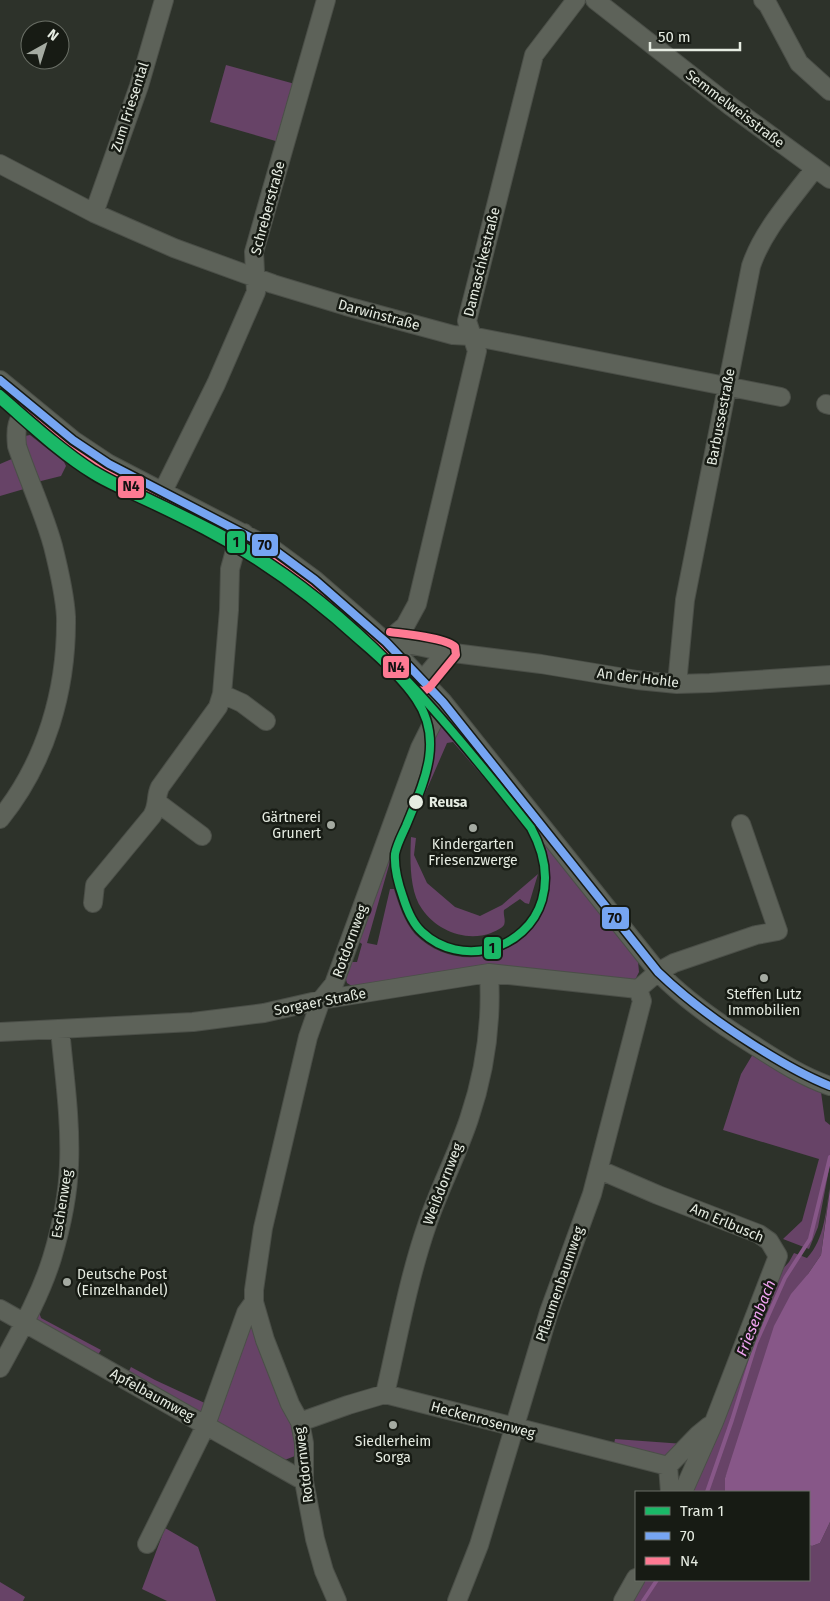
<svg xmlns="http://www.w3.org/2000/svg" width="830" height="1601" font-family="'Fira Sans',sans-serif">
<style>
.green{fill:#674367}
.water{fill:#875788}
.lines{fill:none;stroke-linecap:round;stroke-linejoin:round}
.stream{stroke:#875788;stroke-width:4}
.minor-casing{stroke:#4b4f48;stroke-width:20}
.minor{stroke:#5d6259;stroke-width:18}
.bus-1-casing{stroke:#171b14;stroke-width:11}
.bus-2-casing{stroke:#171b14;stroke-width:11}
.bus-1{stroke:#76a5f2;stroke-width:8}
.bus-2{stroke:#fe7a93;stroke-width:8}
.tram-1-casing{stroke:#171b14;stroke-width:11}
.tram-1{stroke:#1ab867;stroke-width:8}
.stop-dot{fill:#e6ece2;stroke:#171b14;stroke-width:2}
.poi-dot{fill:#a5aba2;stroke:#171b14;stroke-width:2}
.labels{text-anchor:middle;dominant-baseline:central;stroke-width:5;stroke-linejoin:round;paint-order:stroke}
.street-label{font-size:14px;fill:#e6ece2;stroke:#171b14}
.stop-label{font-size:14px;font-weight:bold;fill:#e6ece2;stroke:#171b14;text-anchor:start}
.poi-label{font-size:14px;fill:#e6ece2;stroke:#171b14}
.water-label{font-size:15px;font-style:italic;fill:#efa3f0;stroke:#171b14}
.line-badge{stroke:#171b14;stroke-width:2}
.pale-badge-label{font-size:14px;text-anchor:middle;font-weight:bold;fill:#111}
</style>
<rect width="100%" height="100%" fill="#2d322a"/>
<path class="green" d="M226,65L295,84L279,142L210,122Z
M30,435L64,462L66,466L61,476L41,481L35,480L20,439L25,436Z
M14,458L24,489L0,496V464Z
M442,725H446L530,831L453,742L447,743L413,821L414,811L433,755V732Z
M411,837L416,838L414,855L427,883L455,907L480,916L502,905L538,874L529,904L525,903L520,899L504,910C503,915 506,920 504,925C501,929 495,931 491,933C466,942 437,931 422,909C409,891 410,858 411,837Z
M544,843L638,961L639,972L634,982L575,975L355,988L347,983L345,976L349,962H357L362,944L358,941L391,850L393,851L391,858L367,943L377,945L390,889H394C399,905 404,921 415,934C451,971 511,962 537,920C540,915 543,911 545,906C552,883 551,866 544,843Z
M708,1024L800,1083L821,1092L825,1121L830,1125V1164L818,1227L809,1249L783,1239L802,1221L819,1159L723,1130L741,1074L753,1054L719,1034Z
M830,1185L821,1255L808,1274L725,1478V1492H685L780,1272L789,1262L794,1253L807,1258C825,1239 826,1209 830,1185Z
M38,1309L41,1318L101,1350L96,1358L36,1322L35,1315Z
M249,1322L254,1325C265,1352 301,1431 295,1456L282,1461L213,1421Z
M131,1367L155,1380L209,1405L202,1413L127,1375Z
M615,1439L684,1444L671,1456H662L613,1449Z
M830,1522V1601H627L640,1580H809V1545L812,1546L820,1543Z
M165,1528L198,1547L216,1601H167L142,1589Z
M0,1582L25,1597L23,1601H0Z"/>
<path class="water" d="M830,1189V1522L820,1543L812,1546L809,1545V1492H725V1478L774,1326L791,1294L808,1274L821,1255Z"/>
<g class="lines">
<path class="stream" d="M707,1492L732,1420L756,1343L785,1278L810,1239L830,1157
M643,1601L657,1580"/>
<defs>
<path id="minor" d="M595,0L729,105L830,179
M763,0L768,5L799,63L830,91
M0,164L94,213L174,248L273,284L346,306L453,335L471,336L781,397
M94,213L139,86L164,0
M0,380L73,440L109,464L273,549L315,580L353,613L386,642L443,702L658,972C686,1001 718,1023 752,1044C777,1060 801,1076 830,1086
M826,404L830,405
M163,491L216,384L256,292L254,252L326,0
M386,642L405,626L417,604L477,351L467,321L534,55L576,0
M386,642L408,644L446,652L541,664L637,680L677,684L710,683L830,675
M422,681L446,652
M677,684L685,600L751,266C763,230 792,199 815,168
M222,694L242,703L266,721
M158,803L202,836
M0,819C46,762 67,690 66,617C65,597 58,566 53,546C44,513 28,479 17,446C15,426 17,422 28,405
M93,903L95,885L152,816C159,804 155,797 160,787L218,707L222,694L229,610L230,569L236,547L244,533
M638,989L658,972L674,963L756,935L778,931L741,824
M0,1032L193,1022L264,1013L321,1000L489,973L638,989
M600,1170L658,1195L759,1234L769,1241L778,1256L714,1422L683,1492
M0,1309L304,1481
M0,1368C19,1333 40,1297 52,1258C61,1228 68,1197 69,1165C71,1120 64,1074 60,1029
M385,1394C398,1338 408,1280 427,1225C439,1189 457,1155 469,1119C485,1072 492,1023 489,973
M300,1422L348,1405L385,1394L668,1466L670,1492
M668,1466L698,1435L709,1426
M147,1544L206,1425L246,1313L254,1302
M337,1601L324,1571L315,1539L304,1481V1443L300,1422L290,1404L265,1340L254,1302V1290L263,1228L308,1037L321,1000L334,984L420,748L443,702
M457,1601L479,1545L549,1312L592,1194L642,1001L638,989
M623,1601L636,1578"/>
</defs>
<use href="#minor" class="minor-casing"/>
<use href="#minor" class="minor"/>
<defs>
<path id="bus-1" d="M0,380L73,440L109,464L273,549L315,580L386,642L443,702L658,972C687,1000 719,1023 752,1044C777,1060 802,1075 830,1086"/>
<path id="bus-2" d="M0,393L67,448L103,472L268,558L309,588L379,649L417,690L424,691L429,688L456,655L455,647C447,638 404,634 390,632"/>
</defs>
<use href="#bus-1" class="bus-1-casing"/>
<use href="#bus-2" class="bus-2-casing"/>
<use href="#bus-1" class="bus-1"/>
<use href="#bus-2" class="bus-2"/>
<defs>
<path id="tram-1" d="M0,394C30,420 60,448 94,470C112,481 132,490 151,499C190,518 231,537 267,561C374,631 453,729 531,828C543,850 549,875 542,900C527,951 460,968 422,932C412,923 407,910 403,897C398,883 394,869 395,854C397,844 402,835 406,826C423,784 445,741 416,699C401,677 381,659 361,642C313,598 262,560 204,530C179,517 154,505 128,493C116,487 104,482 93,475C59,454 30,426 0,400"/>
</defs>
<use href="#tram-1" class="tram-1-casing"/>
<use href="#tram-1" class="tram-1"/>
</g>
<circle class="stop-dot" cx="416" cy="802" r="8"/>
<g class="poi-dot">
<circle cx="331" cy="825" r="5"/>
<circle cx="473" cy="828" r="5"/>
<circle cx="764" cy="978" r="5"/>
<circle cx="67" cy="1282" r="5"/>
<circle cx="393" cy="1425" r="5"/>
</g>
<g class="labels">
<g class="street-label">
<text transform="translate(130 107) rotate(-72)">Zum Friesental</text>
<text transform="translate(735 109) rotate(37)">Semmelweisstraße</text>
<text transform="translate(268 208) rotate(-75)">Schreberstraße</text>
<text transform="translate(482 262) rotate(-76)">Damaschkestraße</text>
<text transform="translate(379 315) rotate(15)">Darwinstraße</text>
<text transform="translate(721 417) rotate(-79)">Barbussestraße</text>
<text transform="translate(638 678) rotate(7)">An der Hohle</text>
<text transform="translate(350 941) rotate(-70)">Rotdornweg</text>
<text transform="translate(320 1002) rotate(-11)">Sorgaer Straße</text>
<text transform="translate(443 1184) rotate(-69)">Weißdornweg</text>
<text transform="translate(62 1204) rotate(-81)">Eschenweg</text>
<text transform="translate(727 1223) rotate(23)">Am Erlbusch</text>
<text transform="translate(560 1284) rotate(-71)">Pflaumenbaumweg</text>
<text transform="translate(152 1395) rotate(29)">Apfelbaumweg</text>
<text transform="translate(483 1420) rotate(15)">Heckenrosenweg</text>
<text transform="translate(304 1465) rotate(-97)">Rotdornweg</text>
</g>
<g class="stop-label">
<text x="429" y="802">Reusa</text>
</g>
<g class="poi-label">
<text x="321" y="817" text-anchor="end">Gärtnerei<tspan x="321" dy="16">Grunert</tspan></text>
<text x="473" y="844">Kindergarten<tspan x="473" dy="16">Friesenzwerge</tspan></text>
<text x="764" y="994">Steffen Lutz<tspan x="764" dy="16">Immobilien</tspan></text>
<text x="77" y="1274" text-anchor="start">Deutsche Post<tspan x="77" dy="16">(Einzelhandel)</tspan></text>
<text x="393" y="1441">Siedlerheim<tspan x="393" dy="16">Sorga</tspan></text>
</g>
<g class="water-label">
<text transform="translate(756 1318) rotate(-68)">Friesenbach</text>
</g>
</g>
<g class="line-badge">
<rect x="117" y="475" width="28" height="24" rx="5" fill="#fe7a93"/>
<rect x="226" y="530" width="20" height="24" rx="5" fill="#1ab867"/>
<rect x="251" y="533" width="28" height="24" rx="5" fill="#76a5f2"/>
<rect x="382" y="655" width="28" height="24" rx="5" fill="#fe7a93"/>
<rect x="601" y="906" width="29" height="24" rx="5" fill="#76a5f2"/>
<rect x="483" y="936" width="19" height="24" rx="5" fill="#1ab867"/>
</g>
<g class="pale-badge-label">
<text x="131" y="491">N4</text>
<text x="236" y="547">1</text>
<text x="265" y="550">70</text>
<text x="396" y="672">N4</text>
<text x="615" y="923">70</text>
<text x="492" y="953">1</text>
</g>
<rect x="635" y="1491" width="175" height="90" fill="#171b14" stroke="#6a6f66"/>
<rect x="645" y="1507" width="25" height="8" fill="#1ab867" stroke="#6a6f66"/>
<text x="680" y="1516" font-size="15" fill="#e6ece2">Tram 1</text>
<rect x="645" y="1532" width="25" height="8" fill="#76a5f2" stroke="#6a6f66"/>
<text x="680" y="1541" font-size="15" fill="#e6ece2">70</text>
<rect x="645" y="1557" width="25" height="8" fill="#fe7a93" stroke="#6a6f66"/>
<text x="680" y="1566" font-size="15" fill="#e6ece2">N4</text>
<g transform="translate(45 45) rotate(39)"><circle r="24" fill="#171b14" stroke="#6a6f66"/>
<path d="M0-4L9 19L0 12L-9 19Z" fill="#a5aba2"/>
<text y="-8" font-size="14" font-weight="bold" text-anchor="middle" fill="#e6ece2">N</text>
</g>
<path d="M650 42v8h90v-8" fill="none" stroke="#e6ece2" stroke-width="2.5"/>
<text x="658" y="42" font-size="15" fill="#e6ece2" stroke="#171b14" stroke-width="4" paint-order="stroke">50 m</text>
</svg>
